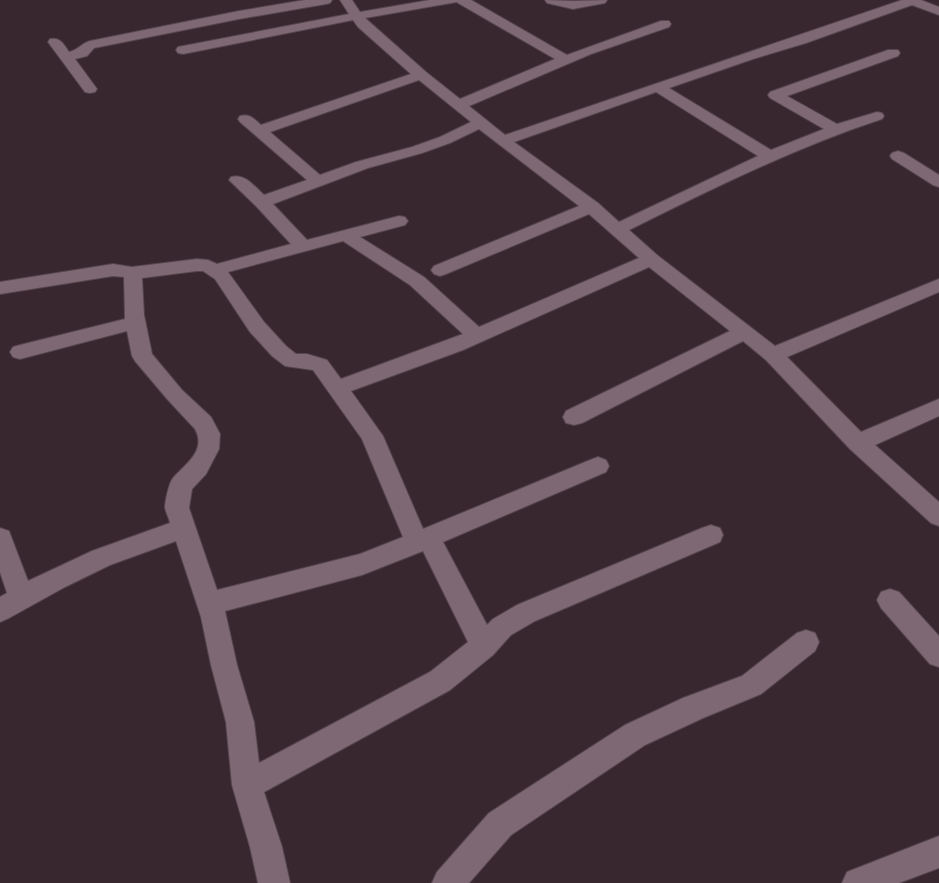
<svg xmlns="http://www.w3.org/2000/svg" width="939" height="883" font-family="'Roboto Condensed',sans-serif">
<style>
.lines{fill:none;stroke-linecap:round;stroke-linejoin:round}
.minor-casing{stroke:#55454d;stroke-width:2}
.minor{fill:#7e6873;fill-rule:evenodd}
</style>
<rect width="100%" height="100%" fill="#392730"/>
<g class="lines">
<defs>
<path id="minor" d="M305,0H332L330,3L326,4L239,19L94,48L87,56L75,59L97,89L95,92L90,93L85,92L48,42L50,39C61,37 64,45 69,52C78,50 82,43 90,41L239,11Z
M340,0H352L360,12L430,0H471L567,55L661,21H669L671,24L669,27L591,54L469,106L505,135L902,0H921L939,7V15L912,5L806,43L753,59L669,88L771,150L824,129L770,98L768,95L770,92L888,50H898L900,53L898,56L787,96L837,124L877,112L882,113L884,116L882,119C794,148 712,189 629,230L657,255L775,346L939,279V292L787,357L861,432L939,399V416L875,445L939,502V526L931,523L850,449L766,360L743,341L582,423L574,425L566,423L563,417L566,411L730,331L649,267L463,350L351,391L383,436L423,529L590,460L598,457L606,460L609,466L606,472L443,542L487,625L493,619L517,605L702,528L711,525L720,528L723,535L720,542L535,621L511,635L493,655L450,690L264,792L282,847L290,883H258L250,847L232,785L226,722L211,665L201,617L176,541L110,565L65,587L9,618L0,622V597L7,593L0,572V528L9,531L28,581L92,551L170,523C169,518 166,513 165,508C165,501 169,483 173,478C185,464 207,451 195,429L168,400L135,361L132,356L127,331L20,359L13,357L10,352L13,347L20,345L125,319L124,277L113,276L0,294V282L113,264L132,267L197,259L208,260L217,264L291,244L256,206L229,180L231,177C245,173 255,187 264,195L307,180L240,122L238,119L240,116C250,113 254,119 261,125L411,74L358,27L353,20L183,54L178,53L176,50L178,47L183,46L349,14ZM457,2L458,3L555,59L460,99L426,72L365,18ZM419,80L471,122L440,137L412,147L356,162L320,175L270,132ZM656,92L758,156L619,222L598,203L514,142ZM479,129L579,206L434,266L431,270L434,274L440,276L446,274L589,214L639,258L479,327L424,277L360,237L405,225L408,221L405,217L399,216L307,240L273,204L368,168L422,153L450,143ZM343,241L410,285L463,334L341,379L327,360L307,354H296L286,346L264,322L228,272ZM197,271H203L215,279L250,332L272,356L285,366L313,370L362,439L403,537L360,554L217,590L189,508L192,489L206,474L219,449L220,434L211,417L182,390L152,354L144,315L142,278ZM423,551L468,642L430,672L259,763L254,722L237,665L225,611L362,575Z
M545,0L573,1L607,0L605,3L573,9L547,3Z
M898,151L904,153L939,175V187L933,185L892,159L890,156L892,153Z
M890,589L899,592L939,636V667L930,664L881,608L877,600L881,592Z
M806,630L815,633L819,642L815,651L761,694L703,718L645,745L511,835L469,883H432L437,872L489,813L625,725L683,698L742,676L797,633Z
M939,836V868L899,883H842L847,872Z"/>
</defs>
<use href="#minor" class="minor-casing"/>
<use href="#minor" class="minor"/>
</g>
</svg>
